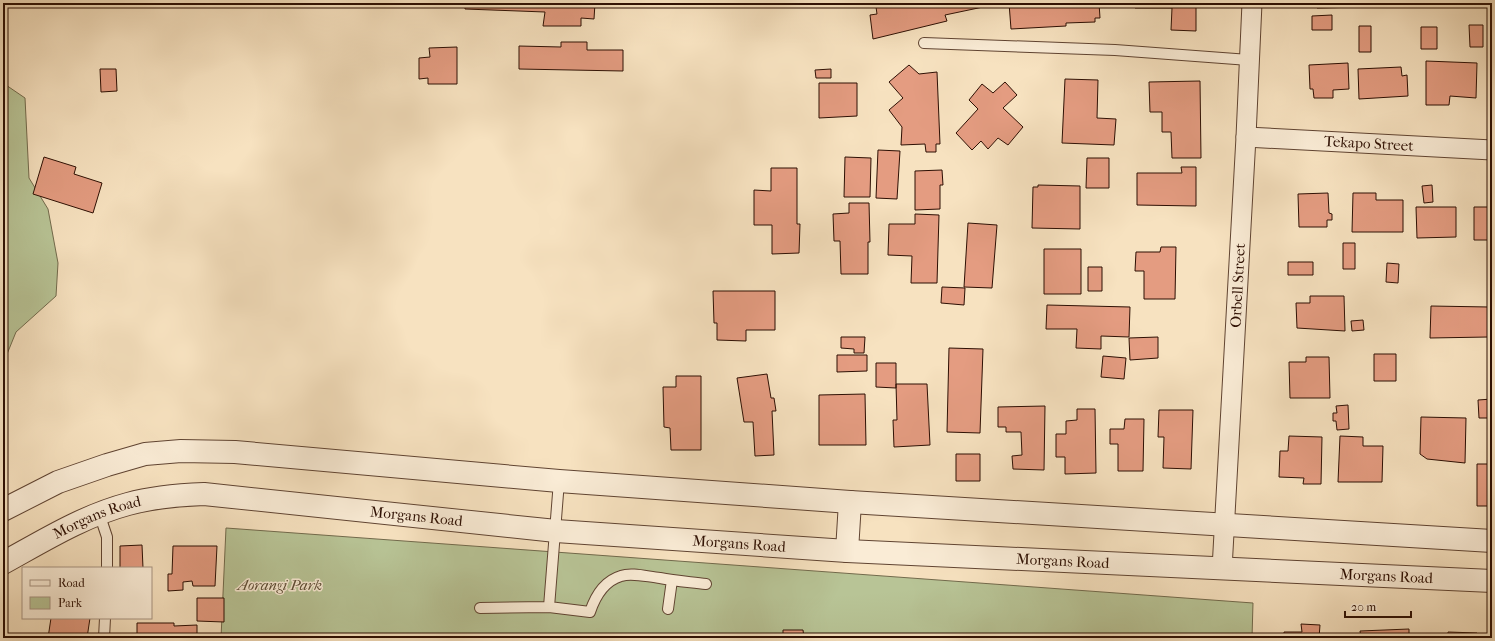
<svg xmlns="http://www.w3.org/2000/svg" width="1495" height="641" font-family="'IM FELL French Canon',serif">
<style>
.green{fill:#b8c496;stroke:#726a4c}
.building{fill:#e49c81;stroke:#2d0f03}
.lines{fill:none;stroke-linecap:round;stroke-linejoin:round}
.service-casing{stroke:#604432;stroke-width:12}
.minor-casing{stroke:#604432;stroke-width:21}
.tertiary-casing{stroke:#604432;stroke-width:24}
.service{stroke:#faecd6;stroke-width:10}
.minor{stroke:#faecd6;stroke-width:19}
.tertiary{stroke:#faecd6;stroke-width:22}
.labels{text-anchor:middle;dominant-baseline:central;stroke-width:3;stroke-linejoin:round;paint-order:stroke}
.street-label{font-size:15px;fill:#2d0f03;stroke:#faecd6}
.park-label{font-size:15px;font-style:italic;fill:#5e4e36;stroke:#faecd6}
</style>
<rect width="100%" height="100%" fill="#f7e2c0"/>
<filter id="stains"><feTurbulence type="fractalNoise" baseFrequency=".005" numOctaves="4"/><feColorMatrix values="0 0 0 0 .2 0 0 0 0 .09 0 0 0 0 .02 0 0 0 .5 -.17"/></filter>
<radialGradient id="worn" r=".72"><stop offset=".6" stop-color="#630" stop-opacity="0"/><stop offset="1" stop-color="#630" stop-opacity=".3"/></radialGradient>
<path class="green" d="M3,83L25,98L29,178L48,209L58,263L56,296L16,332L3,364Z
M226,528L1253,603L1252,638H221Z"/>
<path class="building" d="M465,3H595L594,19L581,18V26H543L545,12L465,9Z
M900,3H982L983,7L945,15L947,21L873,39L870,15L877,14L876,7Z
M1009,3H1099L1100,18H1095V22L1066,23V26L1011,29Z
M1135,3H1196V31L1171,30L1172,8H1135Z
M1317,3H1364V7L1317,8Z
M1332,15V30H1312V16Z
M1469,25H1483V47H1470Z
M1359,26H1371V52H1359Z
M1421,27H1437V49H1421Z
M561,42H587V50H623V71L519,69V46L561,47Z
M457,47V84H428V78L419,79V58L430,57L429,48Z
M1426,61L1477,63L1476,98L1450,96L1449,105H1426Z
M1348,63L1349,89L1333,90V98H1314L1313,89H1310L1309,65Z
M909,65L919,74L937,72L940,144H936V152H926L925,144L901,145L902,127L889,110L903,98L889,82Z
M1401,67L1402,76L1407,75L1408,96L1359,99L1358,69Z
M100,69H116L117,91L101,92Z
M831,69V78H816L815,70Z
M1065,79L1098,80L1097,118L1116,119L1114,145L1062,143Z
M1200,81L1201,158H1172L1171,132H1162V112H1150L1149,82Z
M1005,82L1017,95L1003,108L1023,127L1008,145L998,138L988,149L981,141L972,150L956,133L978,109L969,100L982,84L993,93Z
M819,83H857V116L819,118Z
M878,150L900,151L897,199L876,198Z
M44,157L76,167L74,174L102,183L93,213L33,194Z
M845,157L871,158L870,197H844Z
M1087,158H1109V188H1086Z
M1181,167H1196V206L1137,205V173H1182Z
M771,168H797V224H800L799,253L772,254V225H754V190L771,191Z
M942,170L943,185H940V209L915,210V171Z
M1038,185L1080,186V229L1032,228L1033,187H1038Z
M1432,185L1433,202L1424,203L1422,186Z
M1328,193L1329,213L1332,214V220H1327V227H1299L1298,194Z
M1353,193H1376V200H1403V232H1352Z
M1492,201V240H1474V207H1492Z
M849,203H869L870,242H868V274H841L840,241H834L833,214L849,213Z
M1416,207H1456V237L1417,238Z
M915,214L939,215L937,283H911L912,256L888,255L889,224H915Z
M968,223L997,225L992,288L964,287Z
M1343,243H1355V269H1343Z
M1161,247H1176L1175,299H1144V271H1135L1136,252H1160Z
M1044,249H1081V294H1044Z
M1288,262H1313V275H1288Z
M1387,263L1399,264L1398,283L1386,282Z
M1088,267H1102V291H1088Z
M942,287L965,288L964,305L941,303Z
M713,291H775V330H746V341L717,340V323H714Z
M1310,296H1344L1345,331L1297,328L1296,303H1310Z
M1047,305L1130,307L1129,337L1101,336V349L1076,348L1077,329H1046Z
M1431,306L1489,307L1488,337L1430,338Z
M1363,320L1364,330L1352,331L1351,321Z
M841,337H865L864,353H854V349L841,348Z
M1158,337V358L1130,360L1129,338Z
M949,348L983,349L980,433L947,432Z
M1374,354H1396V381H1374Z
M837,355H867V371L837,372Z
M1103,356L1126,358L1124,379L1101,377Z
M1306,357H1329L1330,398H1290L1289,362H1306Z
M876,363H896V388L876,387Z
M767,374L771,398H774L776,411H772L774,455L755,456L753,422H744L737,378Z
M676,376H701V450H671L670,428L664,427L663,387H676Z
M896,384H927L930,445L894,447L893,420H897Z
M865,394L866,445H819V395Z
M1492,399V418H1479L1478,400Z
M1348,405L1349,429L1337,430L1336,421H1333V413H1337L1336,406Z
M1045,406L1044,470L1013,469L1012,456L1022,455L1021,432H1006V427H998V407Z
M1077,409H1095L1096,473L1065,474V457H1056V434H1066V421L1077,420Z
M1159,410H1193L1191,469L1163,468L1164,437H1158Z
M1421,417L1466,418L1465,463L1427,459L1420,454Z
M1125,419H1144L1143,471H1118V444H1110V429H1124Z
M1289,436L1322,437L1321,484H1303L1304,478L1279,477L1280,451H1288Z
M1340,436L1363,437V446H1383L1382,482H1338Z
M956,454H980V481H956Z
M1477,464H1492V506H1477Z
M142,545L143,568H120V546Z
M173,546H217L215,586H193L192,581L183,582V590L168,591V574H172Z
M197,598H224V622L197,621Z
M51,618H90L87,638H48Z
M137,623H174V626L197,625V638H137Z
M1301,624L1320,625L1319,638H1284V632H1302Z
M1409,629V638H1361L1360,631Z
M783,630H803L804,638H783Z
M1448,632L1477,633V638H1448Z"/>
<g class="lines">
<defs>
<path id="service" d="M924,43L1115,50L1249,60
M99,513L107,537V568
M549,607L590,612C595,597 604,581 621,576C632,572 648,577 660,578C675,581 691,582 706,584
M480,608L549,607L559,481
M668,609L672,580
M104,638L105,618"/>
<g id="minor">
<path id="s1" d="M1246,137L1492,150"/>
<path id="s2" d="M1222,569L1246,137L1252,3"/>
</g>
<g id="tertiary">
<path d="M3,510L58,482L107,465L145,454L181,451L235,452L559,481L850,502L1492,541"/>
<path d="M847,551L850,502"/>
<path id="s3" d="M3,563C43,541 83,516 128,504C153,497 178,495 204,494L556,531L847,551L1492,581"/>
</g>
</defs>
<use href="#service" class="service-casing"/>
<use href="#minor" class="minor-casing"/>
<use href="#tertiary" class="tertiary-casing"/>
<use href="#service" class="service"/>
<use href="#minor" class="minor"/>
<use href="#tertiary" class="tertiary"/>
</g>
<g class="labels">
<g class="street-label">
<text stroke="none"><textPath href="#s1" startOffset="123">Tekapo Street</textPath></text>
<text stroke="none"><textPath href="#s2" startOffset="284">Orbell Street</textPath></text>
<text stroke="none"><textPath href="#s3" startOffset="429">Morgans Road</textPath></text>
<text stroke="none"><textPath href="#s3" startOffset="105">Morgans Road</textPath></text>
<text stroke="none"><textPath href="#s3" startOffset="753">Morgans Road</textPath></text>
<text stroke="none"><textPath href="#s3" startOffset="1077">Morgans Road</textPath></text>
<text stroke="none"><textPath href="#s3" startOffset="1401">Morgans Road</textPath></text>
</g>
<g class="park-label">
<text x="280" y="585">Aorangi Park</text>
</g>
</g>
<rect width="1495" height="641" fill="none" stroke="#f7e2c0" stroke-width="16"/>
<rect x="4" y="4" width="1487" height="633" fill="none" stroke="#2d0f03" stroke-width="2"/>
<rect x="8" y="8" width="1479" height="625" fill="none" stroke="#2d0f03"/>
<rect x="22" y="567" width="130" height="52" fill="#faecd6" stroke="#a89482"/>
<rect x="30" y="580" width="20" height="6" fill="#faecd6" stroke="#a89482"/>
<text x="58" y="587" font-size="12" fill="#2d0f03">Road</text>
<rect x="30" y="597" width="20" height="12" fill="#b8c496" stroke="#a89482"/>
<text x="58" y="607" font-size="12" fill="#2d0f03">Park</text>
<path d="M1345 611v6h66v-6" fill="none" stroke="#2d0f03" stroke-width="2"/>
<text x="1351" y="611" font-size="12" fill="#2d0f03" stroke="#faecd6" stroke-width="3" paint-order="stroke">20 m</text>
<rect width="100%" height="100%" filter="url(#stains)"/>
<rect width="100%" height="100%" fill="url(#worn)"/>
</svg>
